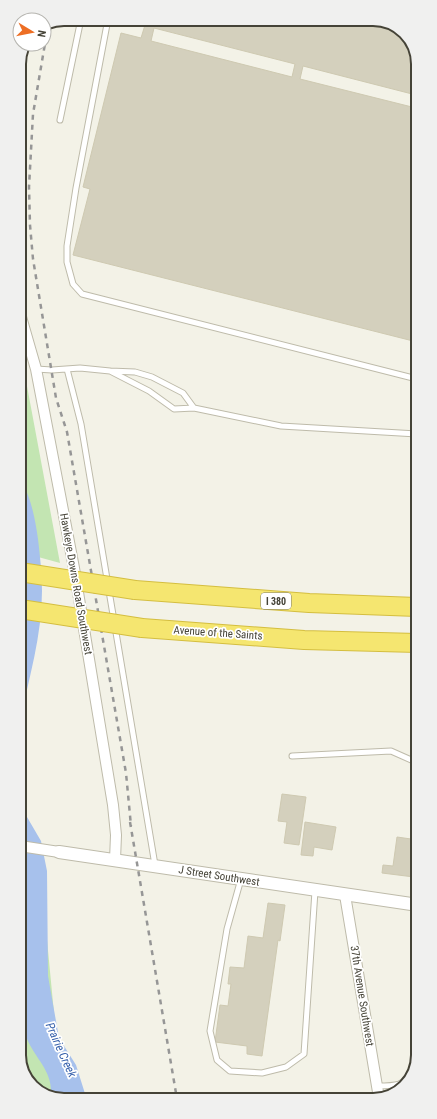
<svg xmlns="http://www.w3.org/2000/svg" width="437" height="1119" font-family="'Roboto Condensed',sans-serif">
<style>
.green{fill:#c3e5b2}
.water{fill:#a7c1ec}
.building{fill:#d4d0bd;stroke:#cec9b1;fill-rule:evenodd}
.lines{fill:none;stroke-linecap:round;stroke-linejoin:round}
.service-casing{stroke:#bebbaa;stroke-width:7}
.minor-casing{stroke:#bebbaa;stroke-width:12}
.tertiary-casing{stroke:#bebbaa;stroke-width:14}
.motorway-casing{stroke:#d4be40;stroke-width:20}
.service{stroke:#fff;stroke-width:5}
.minor{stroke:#fff;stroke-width:10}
.tertiary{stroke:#fff;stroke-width:12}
.motorway{stroke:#f5e670;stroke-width:18}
.rail{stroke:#969696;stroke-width:2.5;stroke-dasharray:5 5;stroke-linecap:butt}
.motorway-bridge-casing{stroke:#d4be40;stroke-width:20;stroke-linecap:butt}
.motorway-bridge{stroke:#f5e670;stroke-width:18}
.labels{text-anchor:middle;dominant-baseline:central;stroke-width:3.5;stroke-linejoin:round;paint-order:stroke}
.shield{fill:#fff;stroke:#7d7b73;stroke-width:1}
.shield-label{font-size:10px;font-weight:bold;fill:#454337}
.street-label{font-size:11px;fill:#454337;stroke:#fff}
.water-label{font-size:12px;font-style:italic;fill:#3660ab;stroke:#fff}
.rim{fill:none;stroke:#454337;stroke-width:2}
</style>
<rect width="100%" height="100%" fill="#f3f2e7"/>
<path class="green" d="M20,360L24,370L60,563L20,552Z
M20,863L40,867L61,1086L56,1098L35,1089L21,1066Z"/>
<path class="water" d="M20,478C31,497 35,518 38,539C40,556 42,574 42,591C42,635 29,678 20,721Z
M20,805L41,841L47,871L48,976L59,1038L76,1065L87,1100H61L51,1096C53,1071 36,1060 27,1039C24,1031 23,1021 21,1012Z"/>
<path class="building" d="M122,19H376L402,30L416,53V95L303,66L300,79L416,108L417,342L73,255L90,189L83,187L121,33L141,38L145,25ZM154,28L295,64L292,77L151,41Z
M282,794L306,797L299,845L284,843L287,822L278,821Z
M305,822L336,827L332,850L314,847L313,856L301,855Z
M397,837L418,840L416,861H418V871H415L414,877L382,873L383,865L393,866Z
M268,903L285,905L280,941L278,940L262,1056L247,1054V1046L215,1042L220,1005L228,1006L231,984H228L230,967L244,968L248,936L263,938Z"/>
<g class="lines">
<defs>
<path id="service" d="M108,19L76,188L67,246V262L73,284L82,294L417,379
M60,120L81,19
M36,369L52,370L80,368L110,371
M67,369L81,424L155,865
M194,408L183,393L152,377L135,372L110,371L149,391L174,409L194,408L281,426L417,434
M292,756L391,751L418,763
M241,879L227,929L210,1031L217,1060L230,1071L262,1073L286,1067L304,1054L315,891
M377,1086C383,1086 393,1086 399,1084C414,1078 416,1056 418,1042"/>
<path id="minor" d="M19,310L36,369L74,568L113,805L116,835L115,860
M20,846L59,852
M345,895L379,1098"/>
<path id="tertiary" d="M59,852L418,905"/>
<path id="motorway" d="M135,590L309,603L417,607
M142,628L304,640L417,643"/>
</defs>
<use href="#service" class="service-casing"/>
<use href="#minor" class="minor-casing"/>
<use href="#tertiary" class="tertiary-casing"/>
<use href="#motorway" class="motorway-casing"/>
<use href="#service" class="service"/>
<use href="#minor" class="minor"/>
<use href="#tertiary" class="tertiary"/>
<use href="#motorway" class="motorway"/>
<path class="rail" d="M48,26L33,114L29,187L30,225L33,259L56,398L67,432L126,773L131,826
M130,822L177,1099"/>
<defs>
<path id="motorway-bridge" d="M20,572L135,590
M20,609L142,628"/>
</defs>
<use href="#motorway-bridge" class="motorway-bridge-casing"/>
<use href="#motorway-bridge" class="motorway-bridge"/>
</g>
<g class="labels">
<rect class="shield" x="261" y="593" width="30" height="16" rx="3"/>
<g class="shield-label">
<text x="276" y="601">I 380</text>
</g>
<g class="street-label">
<text transform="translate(76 584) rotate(80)">Hawkeye Downs Road Southwest</text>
<text transform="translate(218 633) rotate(4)">Avenue of the Saints</text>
<text transform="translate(219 876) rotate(9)">J Street Southwest</text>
<text transform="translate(362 996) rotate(81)">37th Avenue Southwest</text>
</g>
<g class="water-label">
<text transform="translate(61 1050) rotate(66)">Prairie Creek</text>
</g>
</g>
<path d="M0 0H437V1119H0ZM64 26H373A38 38 0 0 1 411 64V1055A38 38 0 0 1 373 1093H64A38 38 0 0 1 26 1055V64A38 38 0 0 1 64 26Z" fill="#f0f0ef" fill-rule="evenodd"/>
<path class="rim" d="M64 26H373A38 38 0 0 1 411 64V1055A38 38 0 0 1 373 1093H64A38 38 0 0 1 26 1055V64A38 38 0 0 1 64 26Z"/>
<g transform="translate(32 32) rotate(100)"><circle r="19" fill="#ffffff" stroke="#b5b4af"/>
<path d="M0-3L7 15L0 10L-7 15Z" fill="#ed6e24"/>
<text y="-6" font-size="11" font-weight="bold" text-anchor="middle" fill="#454337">N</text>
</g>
</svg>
